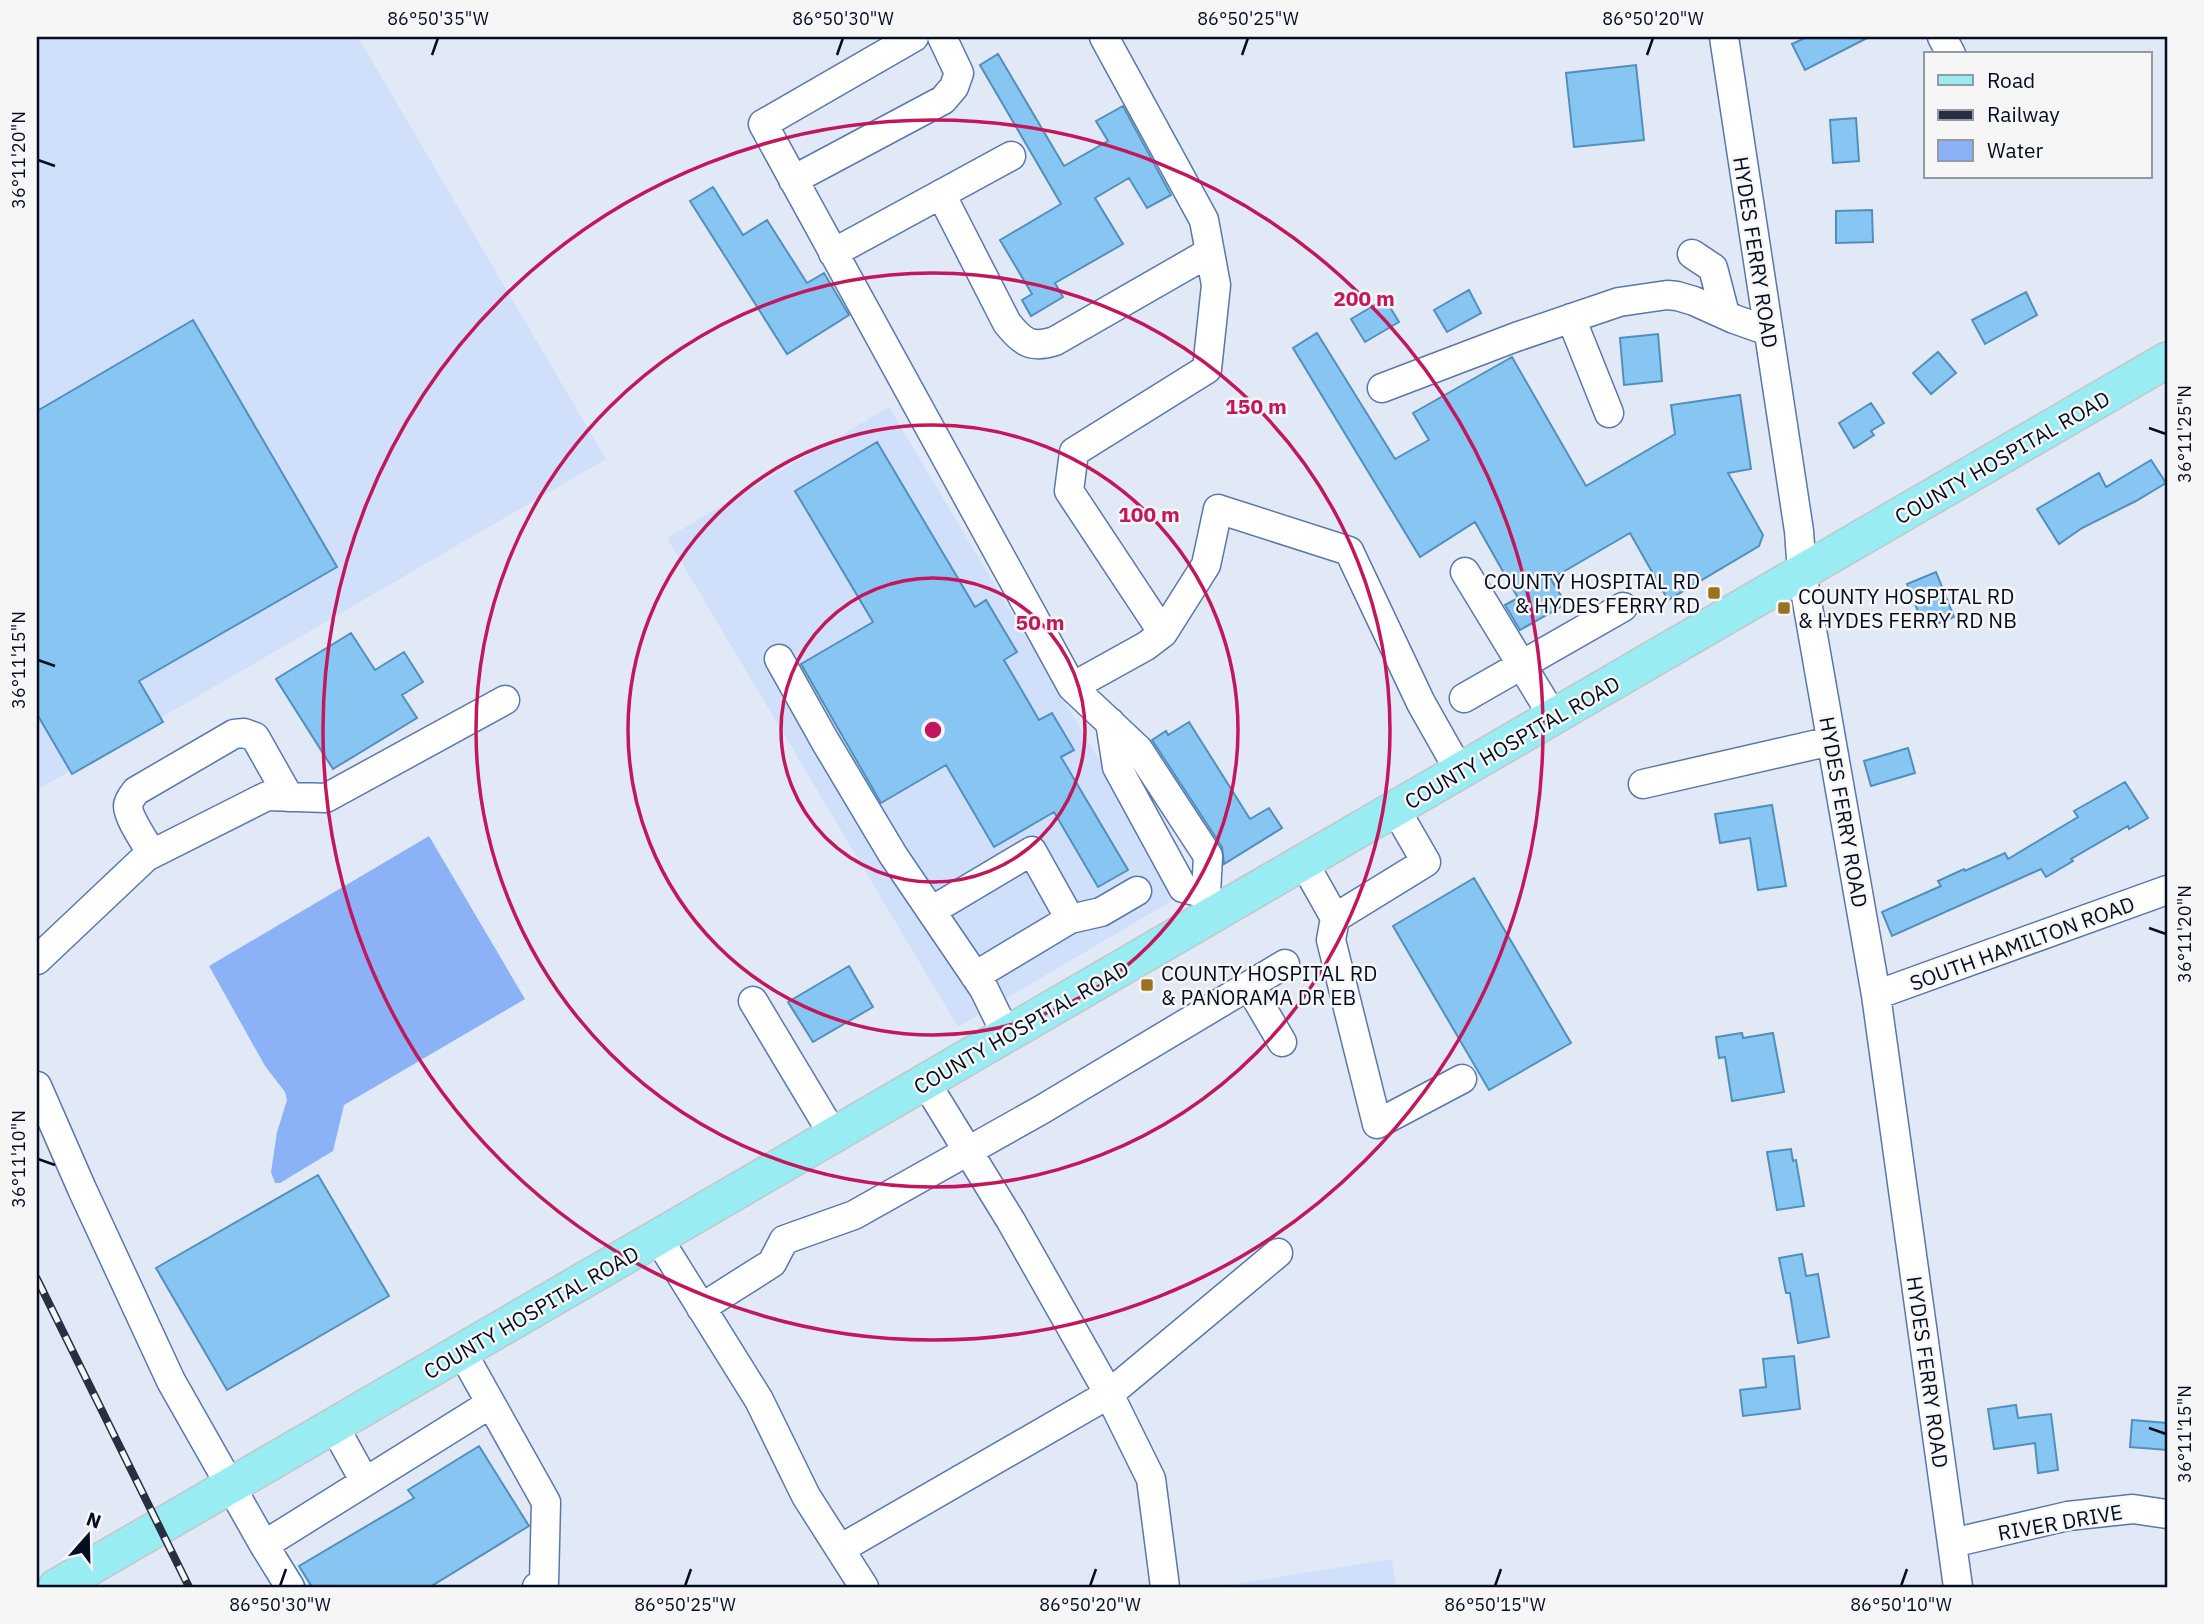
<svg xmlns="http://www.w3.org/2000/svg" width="2204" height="1624" font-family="'IBM Plex Sans',sans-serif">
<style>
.built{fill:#d0e0fb}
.water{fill:#8bb2f7}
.building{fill:#87c5f3;stroke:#528fbb;stroke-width:2}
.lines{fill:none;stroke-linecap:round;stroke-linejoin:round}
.minor-casing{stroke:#5977ad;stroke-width:31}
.major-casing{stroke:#c3c5ca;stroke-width:38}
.minor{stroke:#fff;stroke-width:28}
.major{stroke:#98ecf2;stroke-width:35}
.rail-casing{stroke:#273043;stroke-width:8}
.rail{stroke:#f6f6f6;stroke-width:5;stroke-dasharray:16;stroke-linecap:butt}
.ticks{fill:none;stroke:#040d21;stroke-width:2.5}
.ring{fill:none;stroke:#c2185b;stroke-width:3.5}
.poi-dot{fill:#9b7320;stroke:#f6f6f6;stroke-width:2.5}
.labels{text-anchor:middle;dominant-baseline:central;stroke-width:5;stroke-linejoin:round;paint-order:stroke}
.street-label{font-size:21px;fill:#040d21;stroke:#f6f6f6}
.poi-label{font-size:21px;fill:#040d21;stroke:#f6f6f6;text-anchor:start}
.centre{fill:#c2185b;stroke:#f6f6f6;stroke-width:3.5}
.ring-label{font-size:21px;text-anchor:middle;font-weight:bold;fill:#c2185b;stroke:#f6f6f6;stroke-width:5;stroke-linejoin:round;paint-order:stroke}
.neatline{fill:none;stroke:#040d21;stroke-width:2.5}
.ticks-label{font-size:18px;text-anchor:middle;fill:#040d21}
</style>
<rect width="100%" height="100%" fill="#e2e9f6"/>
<path class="built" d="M37,37H358L606,459L37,790Z
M889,407L1180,896L958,1027L667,538Z
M1392,1559L1396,1587H1215Z"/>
<path class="water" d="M429,836L525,999L344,1105L333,1151L280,1183H275L271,1172L273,1159L277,1132L287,1100L285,1092L265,1066L209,966Z"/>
<path class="building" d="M1807,37H1869L1805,70L1792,44Z
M998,54L1064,166L1108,141L1096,121L1123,106L1171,195L1147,208L1129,178L1095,198L1123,244L1055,283L1063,297L1031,316L1022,300L1032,294L1000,240L1061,204L980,65Z
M1636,65L1644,140L1574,147L1566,73Z
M1856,118L1859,161L1833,163L1830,120Z
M713,187L743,235L767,220L807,283L824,273L849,315L787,354L690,201Z
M1872,210L1873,242L1836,243V211Z
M1469,290L1481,313L1447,332L1434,310Z
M2026,292L2037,315L1985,344L1972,320Z
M1385,299L1399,322L1365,342L1351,319Z
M193,320L337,567L139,681L163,722L72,774L37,714V411Z
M1317,333L1395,459L1429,440L1413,413L1512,357L1586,486L1675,434L1671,405L1740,395L1751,469L1728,473L1763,535L1759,546L1668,600L1630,533L1551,579L1566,604L1520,630L1505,605L1518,598L1475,522L1420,557L1293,348Z
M1658,334L1662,381L1624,385L1620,338Z
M1938,352L1956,373L1931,394L1913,373Z
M1871,403L1884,423L1871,431L1874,435L1854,448L1839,423Z
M877,442L975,607L986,600L1017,652L1004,660L1039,720L1052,713L1074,750L1061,757L1128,870L1098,887L1054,812L994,847L946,765L881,803L801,664L873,622L795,491Z
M2151,460L2166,483L2136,501L2082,528L2059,544L2037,509L2099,473L2106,487Z
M1936,572L1954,617L1925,629L1907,584Z
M351,633L375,670L404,652L423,682L402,695L417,718L333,769L276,679Z
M1189,722L1250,819L1269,808L1282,828L1224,864L1222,847L1152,740L1166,731L1168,735Z
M1908,748L1915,773L1871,786L1864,761Z
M2125,782L2148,818L2129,829L2128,826L2071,859L2073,861L2046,877L2041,869L1892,936L1882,912L1941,886L1938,881L1964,869L1965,871L2005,853L2008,859L2078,817L2074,811Z
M1772,805L1786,886L1758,890L1750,838L1720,843L1715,814Z
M1474,878L1571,1043L1489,1090L1393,926Z
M849,966L873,1007L813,1042L788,1002Z
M1742,1033L1743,1038L1773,1033L1784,1092L1732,1101L1725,1057L1719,1058L1716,1037Z
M1791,1149L1793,1161L1796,1160L1804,1206L1777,1210L1767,1152Z
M318,1175L389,1296L227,1390L156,1268Z
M1802,1254L1806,1276L1818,1274L1829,1337L1798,1343L1790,1293H1786L1779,1258Z
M1794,1356L1800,1409L1743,1416L1740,1390L1766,1387L1763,1359Z
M2016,1405L2018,1418L2051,1414L2058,1470L2038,1473L2035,1443L1994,1449L1988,1409Z
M2132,1420L2167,1423V1450L2130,1447Z
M479,1446L529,1526L430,1587H312L299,1566L414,1498L408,1490Z"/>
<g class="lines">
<defs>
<path id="minor" d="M914,37L763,124L1072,687L1138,749L1208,856L1206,894L1209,918
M1724,37L1799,531L1802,573L1876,995L1958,1587
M1942,37L1951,54
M793,180L943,100L954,87L959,73L942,37
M941,194L1007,323C1022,342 1031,349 1055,341L1210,252
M833,253L1011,156
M1692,254L1713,268L1725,314
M1571,318L1609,413
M1382,388L1516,337L1619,302L1667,295L1677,296L1694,301L1734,319L1768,331
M1465,572L1554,718
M1163,633L1206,565L1218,509L1349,551L1421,703L1460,772
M779,659L825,741L893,855L984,989L1007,1036
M1072,687L1146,646L1163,633L1069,491L1074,452L1207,369L1216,285L1204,220L1104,37
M1464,698L1623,607
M1110,722L1117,767L1183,888L1206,894
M1643,784L1831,741
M152,854C146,843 128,818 128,806C128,801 133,795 136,791L234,734L244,733L255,737L289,797
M1304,863L1335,918L1426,862L1396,810
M931,911L1032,851L1070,919
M1335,918L1331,940L1377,1124L1462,1079
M37,960L146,857L267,796L326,798L505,700
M975,976L1070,919L1101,912L1137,891
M1249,986L1282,1042
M1876,995L2167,890
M753,1001L834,1136
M926,1083L1011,1221L1109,1394L1278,1253
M37,1086L82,1189L171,1381L264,1545
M658,1238L759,1400L806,1496L864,1587
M701,1308L772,1263L784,1240L854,1215L1041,1110L1285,964
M462,1352L546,1502L544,1583L537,1587
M334,1426L365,1482
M1952,1543L2068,1516L2133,1509L2167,1514
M840,1549L1109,1394L1151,1479L1165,1587
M290,1587L264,1545L490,1404"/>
<path id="major" d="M56,1587L2167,360"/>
</defs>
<use href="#minor" class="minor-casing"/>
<use href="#major" class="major-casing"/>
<use href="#minor" class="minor"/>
<use href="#major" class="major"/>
<defs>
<path id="rail" d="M37,1279L189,1587"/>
</defs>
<use href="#rail" class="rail-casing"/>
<use href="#rail" class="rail"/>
</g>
<path class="ticks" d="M432,55L438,38M837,55L843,38M1242,55L1248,38M1647,55L1653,38M38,160L55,166M2149,428L2166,434M38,660L55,666M2149,928L2166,934M38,1159L55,1165M2149,1428L2166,1434M280,1586L286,1569M685,1586L691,1569M1090,1586L1096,1569M1495,1586L1501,1569M1901,1586L1907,1569"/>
<g class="ring">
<circle cx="933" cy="730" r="152"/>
<circle cx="933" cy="730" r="305"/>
<circle cx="933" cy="730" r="457"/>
<circle cx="933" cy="730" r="610"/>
</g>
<g class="poi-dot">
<rect x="1707" y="586" width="14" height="14" rx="3.5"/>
<rect x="1777" y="601" width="14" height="14" rx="3.5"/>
<rect x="1140" y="978" width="14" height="14" rx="3.5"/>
</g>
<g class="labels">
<g class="street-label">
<text transform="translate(1756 252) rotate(81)">HYDES FERRY ROAD</text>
<text transform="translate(2002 457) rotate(-30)">COUNTY HOSPITAL ROAD</text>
<text transform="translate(1512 742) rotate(-30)">COUNTY HOSPITAL ROAD</text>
<text transform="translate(1844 812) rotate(80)">HYDES FERRY ROAD</text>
<text transform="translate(2022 943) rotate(-20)">SOUTH HAMILTON ROAD</text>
<text transform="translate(1021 1027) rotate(-30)">COUNTY HOSPITAL ROAD</text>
<text transform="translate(531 1312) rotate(-30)">COUNTY HOSPITAL ROAD</text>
<text transform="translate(1928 1372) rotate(82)">HYDES FERRY ROAD</text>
<text transform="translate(2060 1522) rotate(-10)">RIVER DRIVE</text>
</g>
<g class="poi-label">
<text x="1700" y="581" text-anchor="end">COUNTY HOSPITAL RD<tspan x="1700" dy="24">&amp; HYDES FERRY RD</tspan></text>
<text x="1798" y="596">COUNTY HOSPITAL RD<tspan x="1798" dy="24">&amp; HYDES FERRY RD NB</tspan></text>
<text x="1161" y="973">COUNTY HOSPITAL RD<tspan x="1161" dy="24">&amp; PANORAMA DR EB</tspan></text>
</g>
</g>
<circle cx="933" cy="730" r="10" class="centre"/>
<g class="ring-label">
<text x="1364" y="306">200 m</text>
<text x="1256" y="414">150 m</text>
<text x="1149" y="522">100 m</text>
<text x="1040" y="630">50 m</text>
</g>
<rect width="2204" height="1624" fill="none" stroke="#f6f6f6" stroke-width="77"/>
<rect x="1924" y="52" width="228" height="126" fill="#f6f6f6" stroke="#9599a1" stroke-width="2"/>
<rect x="1938" y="75" width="35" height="10" fill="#98ecf2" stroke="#9599a1" stroke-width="2"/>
<text x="1987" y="88" font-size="21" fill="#040d21">Road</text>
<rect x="1938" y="110" width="35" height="10" fill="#273043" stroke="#9599a1" stroke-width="2"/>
<text x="1987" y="122" font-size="21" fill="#040d21">Railway</text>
<rect x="1938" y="140" width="35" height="21" fill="#8bb2f7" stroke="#9599a1" stroke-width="2"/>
<text x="1987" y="158" font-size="21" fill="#040d21">Water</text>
<g transform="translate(88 1536) rotate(20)" stroke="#f6f6f6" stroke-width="5" paint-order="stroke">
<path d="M0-5L12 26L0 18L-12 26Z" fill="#040d21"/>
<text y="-10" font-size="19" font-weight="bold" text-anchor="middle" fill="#040d21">N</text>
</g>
<rect x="38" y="38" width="2128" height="1548" class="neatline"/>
<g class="ticks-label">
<text x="438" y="25">86°50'35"W</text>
<text x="843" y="25">86°50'30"W</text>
<text x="1248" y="25">86°50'25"W</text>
<text x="1653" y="25">86°50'20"W</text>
<text transform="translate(19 160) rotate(-90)" y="6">36°11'20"N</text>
<text transform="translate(2185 434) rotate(-90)" y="6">36°11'25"N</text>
<text transform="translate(19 660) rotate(-90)" y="6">36°11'15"N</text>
<text transform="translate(2185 934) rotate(-90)" y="6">36°11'20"N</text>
<text transform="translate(19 1159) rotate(-90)" y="6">36°11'10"N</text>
<text transform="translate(2185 1434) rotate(-90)" y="6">36°11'15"N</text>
<text x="280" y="1611">86°50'30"W</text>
<text x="685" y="1611">86°50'25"W</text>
<text x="1090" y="1611">86°50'20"W</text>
<text x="1495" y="1611">86°50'15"W</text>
<text x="1901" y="1611">86°50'10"W</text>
</g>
</svg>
